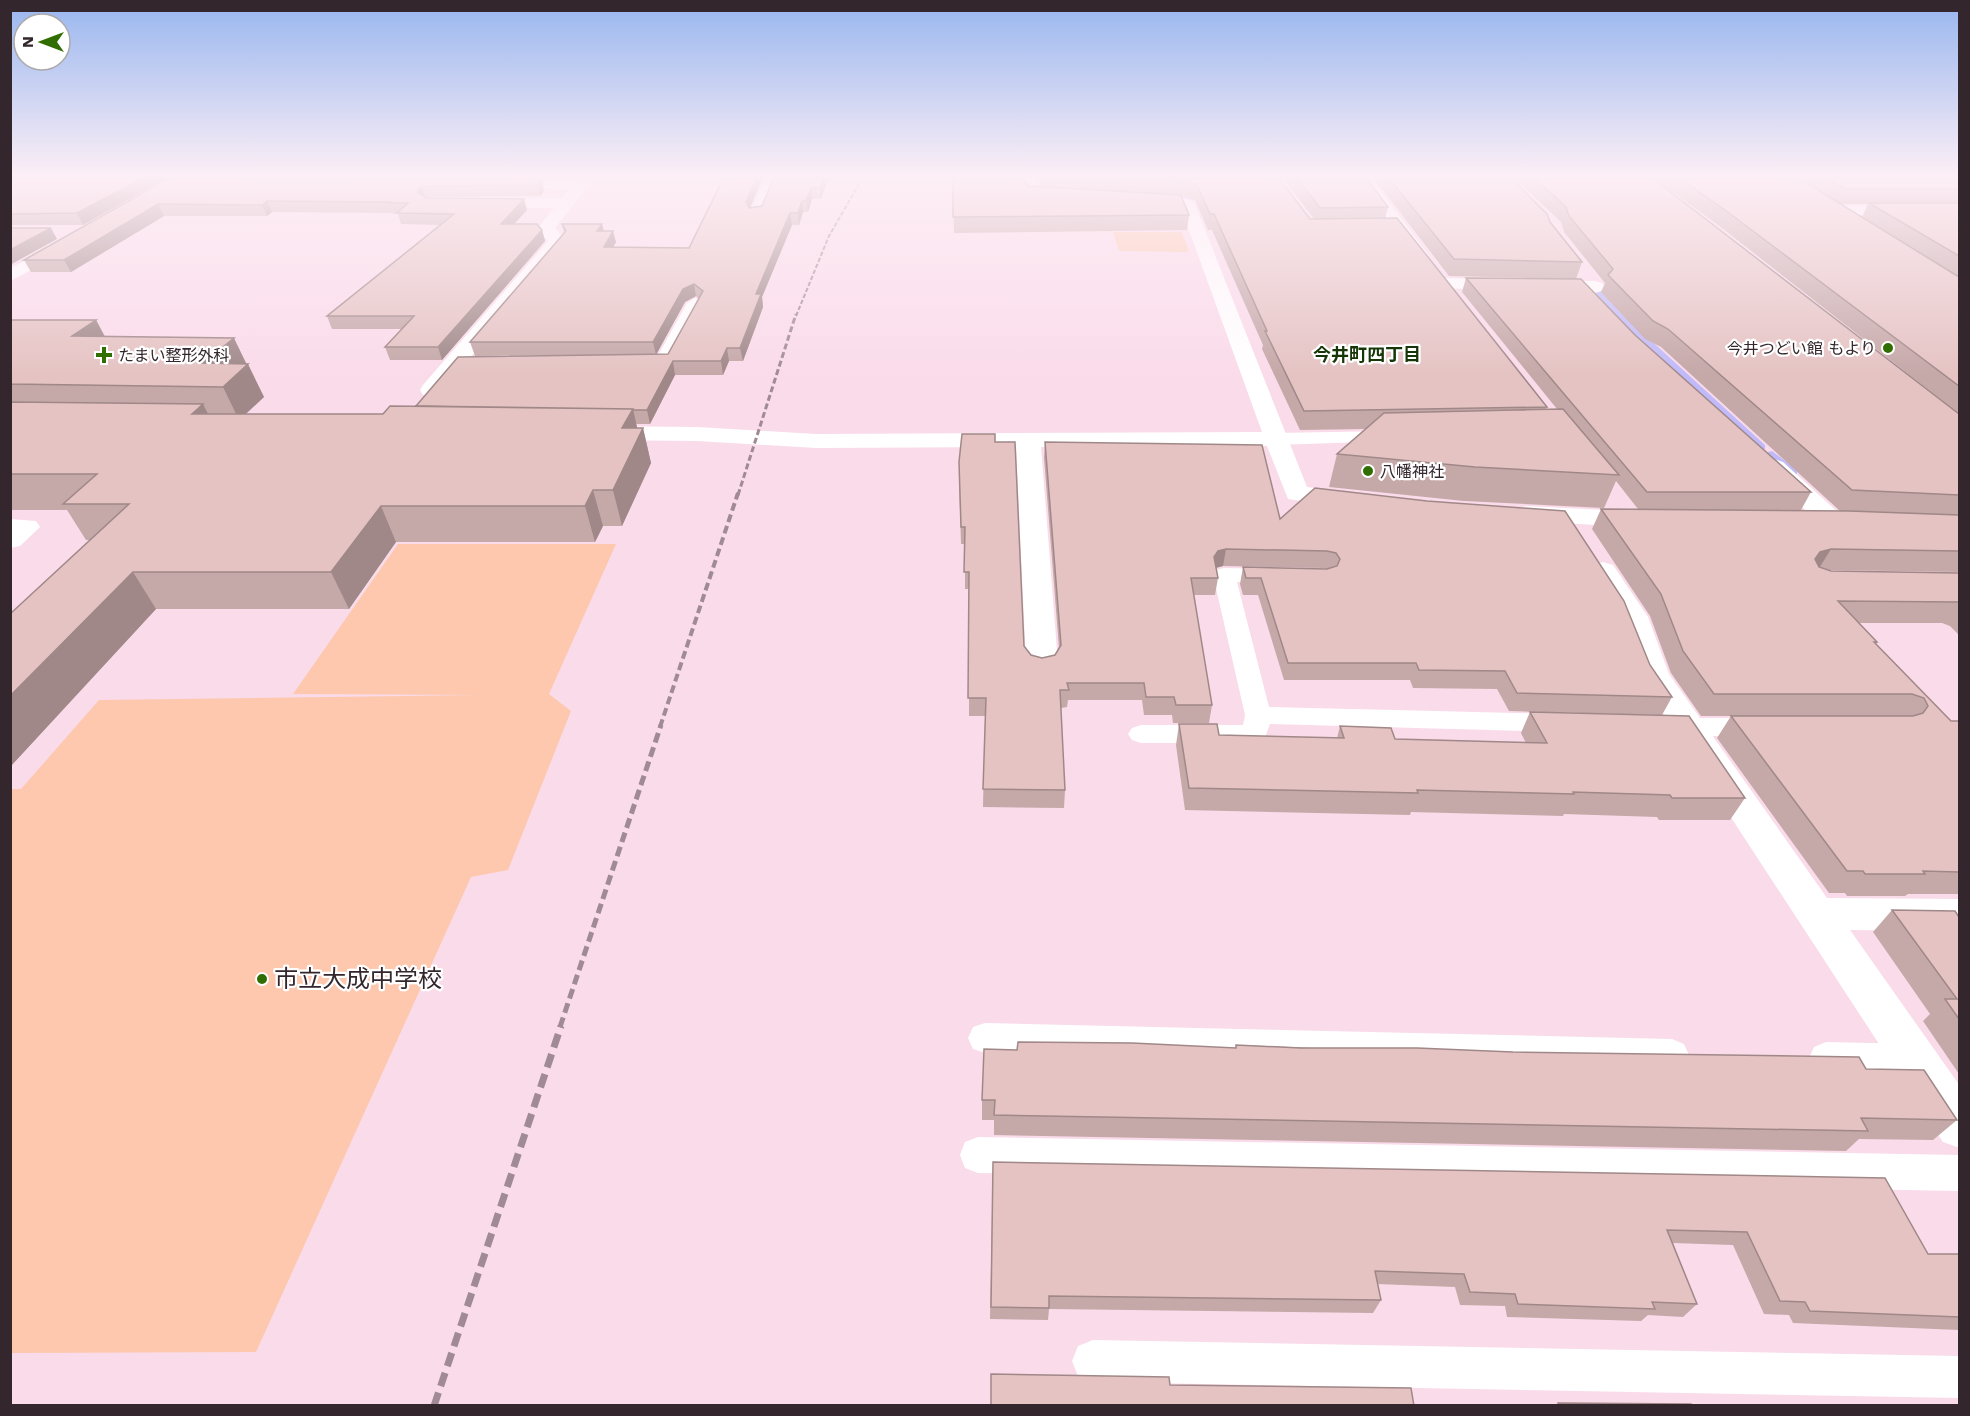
<svg xmlns="http://www.w3.org/2000/svg" width="1970" height="1416" font-family="'Work Sans','Noto Sans JP',sans-serif">
<style>
.green{fill:#fdc8ad}
.lines{fill:none;stroke-linecap:round;stroke-linejoin:round}
.stream{fill:#c0bafa;fill-rule:evenodd}
.service{fill:#fff;fill-rule:evenodd}
.minor{fill:#fff;fill-rule:evenodd}
.rail-far4{stroke:#a08a95;stroke-width:2;stroke-dasharray:4.5 2;stroke-linecap:butt}
.rail-far3{stroke:#a08a95;stroke-width:3;stroke-dasharray:6 3;stroke-linecap:butt}
.rail-far2{stroke:#a08a95;stroke-width:4;stroke-dasharray:8 4;stroke-linecap:butt}
.rail-far1{stroke:#a08a95;stroke-width:5;stroke-dasharray:10 5;stroke-linecap:butt}
.rail{stroke:#a08a95;stroke-width:7;stroke-dasharray:14 7;stroke-linecap:butt}
.wall{fill:#c5a8a8;fill-rule:evenodd}
.shaded-wall{fill:#a08888}
.building{fill:#e5c3c3;stroke:#a08888;stroke-width:1.5}
.poi-dot{fill:#306e01;stroke:#fff;stroke-width:2}
.labels{text-anchor:middle;dominant-baseline:central;stroke-width:4.5;stroke-linejoin:round;paint-order:stroke}
.far-poi-label{font-size:16px;fill:#33272d;stroke:#fff;text-anchor:start}
.far-neighbourhood-label{font-size:18px;font-weight:bold;fill:#173607;stroke:#fff}
.near-poi-label{font-size:24px;fill:#33272d;stroke:#fff;text-anchor:start}
</style>
<rect width="100%" height="100%" fill="#fadbea"/>
<path class="green" d="M1113,232H1182L1189,252L1119,251Z
M398,544H616L549,694L571,711L508,870L471,877L256,1352L11,1353V789H21L99,700L479,695L293,694Z"/>
<g class="lines">
<path class="stream" d="M1210,177H1216L1220,196L1198,200L1164,197L1167,195L1198,196L1214,194Z
M1594,289H1615V293H1603L1620,312L1765,445V449H1757L1614,316L1594,293Z
M1772,451L1797,470V474H1789L1768,456V452Z"/>
<path class="service" d="M765,177H777L762,214L761,217H751L750,214Z
M508,181H580L586,185L580,189L504,188V182Z
M695,298L703,303L669,366H632L630,362L632,358L657,357L687,303Z
M1391,431L1398,433L1400,437L1398,441L1274,445L1267,443L1265,439L1267,435L1274,433Z
M1224,568L1276,569L1284,571L1287,576L1284,581L1237,582L1269,707L1560,714L1569,717L1573,723L1569,729L1560,732L1270,724L1264,740L1255,743H1141L1132,740L1128,734L1132,728L1141,725H1243L1245,715L1213,575L1216,570Z
M1672,718H1758L1767,721L1771,727L1767,733L1758,736H1672L1663,733L1659,727L1663,721Z
M985,1023L1672,1039L1684,1044L1689,1055L1684,1066L1672,1071L985,1053L973,1049L968,1038L973,1027Z
M1826,1042L1914,1044L1926,1049L1931,1060L1926,1071L1914,1076L1826,1074L1814,1069L1809,1058L1814,1047Z
M978,1137L1960,1155V1191L978,1173L965,1168L960,1155L965,1142Z
M1093,1340L1960,1356V1398L1093,1382L1078,1376L1072,1361L1078,1346Z"/>
<path class="minor" d="M579,177H595L555,228L567,241L564,245L439,395L431,397L423,395L420,390L423,385L548,241L537,229L554,208L481,207L473,202L475,199L562,198Z
M1022,177H1038L1037,190L1066,193L1074,198L1066,203L1025,197L1021,191Z
M1354,177H1370L1429,256L1426,260H1414Z
M1141,195L1180,196L1194,202L1307,487L1359,494L1363,500L1359,506L1350,508L1288,499L1267,446L1041,447L1058,663L1053,670L1042,673L1031,670L1026,663L1016,447L816,448L697,441L599,440L591,438L587,433L591,428L599,426L697,427L816,434L1262,432L1181,208L1135,203L1133,200L1135,197Z
M1836,206H1960V216L1830,215L1828,211Z
M66,240L72,241L75,245L72,249L10,281V268Z
M1442,278L1595,281L1602,283L1605,287L1602,291L1595,293L1435,288L1433,284L1435,280Z
M1774,459L1783,462L1841,515L1845,521L1841,527L1832,529L1823,527L1765,472L1761,467L1765,462Z
M1527,506L1643,512L1652,514L1656,520L1652,526L1643,528L1518,520L1514,514L1518,508Z
M10,519L36,521L40,527L20,546L10,548Z
M1603,562L1613,565L1648,617L1669,674L1827,898L1960,899V931L1850,930L1960,1086V1148L1943,1142L1638,675L1618,617L1589,571L1593,565Z"/>
<path class="rail-far4" d="M796,316L829,236L863,177"/>
<path class="rail-far3" d="M738,495L796,314"/>
<path class="rail-far2" d="M660,727L738,493"/>
<path class="rail-far1" d="M560,1027L661,725"/>
<path class="rail" d="M434,1406L561,1026"/>
</g>
<path class="wall" d="M10,177H169L83,225H10Z
M171,177H557L556,179H349L347,180H542L544,191L540,196L425,197L427,198L527,210L514,224L542,230L545,241L442,360H390L385,347L402,329H332L327,316L440,225L401,224L398,214H393V213L272,212L267,216H164L71,272H31L24,260Z
M774,177H833L831,182H827L821,199H812L808,212H803L799,225H792L762,297L763,307L743,361H729L723,375H675L650,424H636L637,428H643L651,463L622,526H603L595,542H396L349,609H156L10,767V614L90,540H86L67,510H10V320H96L105,337L246,364L264,397L246,414H383L416,406L563,355L475,356L470,342L564,233L562,224H602L604,231L616,242L613,247L689,248L750,208L762,206ZM696,296L699,299L668,354H656L685,302Z
M953,177H1022L1021,178L1029,186L1040,187V177H1278L1310,219H1314L1282,177H1366L1388,207L1385,219L1547,407L1546,409H1557L1462,292L1466,278L1635,335L1811,492L1801,510H1735L1840,511L1661,347L1645,339L1601,292L1605,283L1564,232L1561,222L1513,177H1651L1949,406L1718,225L1652,177H1959V572L1828,570L1831,571L1959,573V635L1950,626L1942,623H1858L1877,642L1876,644L1951,721H1959V894H1908L1905,896H1847L1845,893H1829L1717,738L1731,716H1896H1701L1671,673L1650,616L1592,529L1601,509H1638L1616,481L1604,508L1464,501L1329,487L1337,454L1366,429L1300,430L1262,349L1263,345L1212,230H1208L1195,200L1180,194L1133,192L1189,215L1187,230L954,233ZM1840,204H1868L1862,217Z
M1373,177H1510L1550,222L1582,262L1576,279L1449,276Z
M995,442L1024,646L1031,655L1042,658L1055,655L1059,648L1044,458L1045,442L1280,519L1650,665L1672,697L1662,715L1509,711L1497,689L1413,688L1410,680H1284L1258,595H1243L1240,584L1243,567L1328,569L1323,568L1223,566L1216,568L1218,578L1215,595H1193L1212,705L1209,723H1173L1172,715H1144L1142,700H1068L1067,707L1061,708L1065,790L1064,808L983,807L985,716H969V589H965V544H961L959,478Z
M1530,712L1745,798L1730,820H1659L1657,817L1564,814L1563,816L1411,812L1410,815L1185,810L1176,745L1179,724L1219,735L1337,738L1340,726L1395,739L1526,743L1521,733Z
M1892,910L1959,917V1074L1923,1021L1930,1014L1873,932Z
M1236,1045L1866,1069L1957,1120L1933,1140L1859,1139L1846,1151L994,1135V1120H982V1100L1017,1050L1235,1048Z
M993,1162L1885,1178L1928,1254H1959V1330L1793,1323L1789,1315L1764,1314L1733,1245L1673,1243L1697,1304L1683,1317L1648,1315L1641,1321L1507,1317L1505,1306L1460,1305L1455,1287L1377,1284L1381,1300L1373,1313L1049,1309L1048,1320L990,1319Z"/>
<path class="shaded-wall" d="M145,177H169L83,225L77,213Z
M341,177H348L349,179L343,181L345,190Z
M757,177H763L748,213L746,202Z
M824,177H827V182L821,199L820,188Z
M542,180L544,191L540,196L537,185Z
M422,186L425,197L421,201L418,190Z
M811,188L812,199L808,212L806,201Z
M524,199L527,210L504,235L501,224Z
M267,201L272,212L267,216L262,205Z
M802,201L803,212L799,225L798,213Z
M158,204L164,216L71,272L64,260Z
M790,213L792,225L762,297L763,307L743,361L740,348L756,294Z
M602,224L605,236L597,231Z
M51,228L57,239L10,265V250Z
M542,230L545,241L442,360L438,347Z
M613,231L616,242L607,258L604,247Z
M694,284L696,296L685,302L656,355L653,342L683,289Z
M96,320L113,352L72,336Z
M234,338L247,365L248,364L264,397L239,420L223,387L203,363Z
M727,348L729,361L723,375L721,361Z
M673,361L675,375L650,424L647,410Z
M203,404L220,438L192,414Z
M633,409L639,436L643,428L651,463L622,526L613,490L622,428Z
M593,490L603,526L595,542L585,506Z
M381,506L396,542L349,609L331,572Z
M1226,549L1223,566L1215,568L1214,557L1218,551Z
M1831,549L1818,570L1815,559L1820,552Z
M133,572L156,609L10,767V696Z"/>
<path class="building" d="M10,177H145L77,213L10,214Z
M171,177H341V180H542L537,185L422,186L418,190V193L427,198L524,199L501,224H537L542,230L438,347H385L414,316H327L454,214L397,213L408,203H389L391,202L267,201L262,205L158,204L64,260H24Z
M724,177H757L746,202L749,208L762,206L774,177H824L820,188H811L806,201H802L798,213H790L756,294H761L740,348H727L721,361H673L647,410H633V409L416,406L458,357L668,354L703,291L694,284L683,289L653,342H470L566,231L562,224H602L597,231H613L604,247L689,248Z
M953,177H1020L1029,186L1181,195L1189,215L953,217Z
M1129,177H1278L1310,219L1397,218L1547,407L1304,411L1265,331H1267L1214,214H1210L1197,185L1182,179Z
M1296,177H1366L1388,207L1320,208Z
M1388,177H1510L1547,214L1550,222L1582,262L1454,259Z
M1533,177H1651L1959,414V495L1852,490L1668,329L1653,321L1608,275L1613,269L1569,216L1566,207Z
M1678,177H1797L1959,277V386L1725,210Z
M1826,177H1959V189H1845Z
M1869,203H1959V256Z
M10,228H51L10,250Z
M1466,278L1581,279L1635,335L1811,492H1647Z
M10,320H96L72,336L234,338L203,363L248,364L223,387L10,384Z
M10,402L203,404L192,414H383L390,406L633,409L622,428H643L613,490H593L585,506H381L331,572H133L10,696V614L129,504H63L97,474H10Z
M1563,409L1619,475L1475,467L1337,454L1384,413Z
M962,434H995V442H1015L1024,646L1031,655L1042,658L1055,655L1061,645L1045,442L1262,445L1280,519L1315,488L1427,501L1565,511L1624,601L1650,665L1672,697L1517,693L1505,671L1419,670L1416,663H1288L1261,578H1246L1243,567L1327,569L1337,566L1340,559L1336,553L1327,551L1226,549L1218,551L1214,557L1218,578H1191L1212,705H1176L1174,697H1146L1144,683H1067L1069,690H1060L1065,790L983,789L986,698H968L969,572H964L965,527H961L959,462Z
M1601,509L1849,511L1959,515V551L1831,549L1820,552L1815,559L1819,567L1831,571L1959,573V602L1838,601L1877,642H1874L1951,721H1959V872L1923,871L1925,874H1865L1863,871H1847L1731,716H1913L1923,713L1928,706L1924,698L1912,694H1714L1683,651L1661,594Z
M1530,712L1689,716L1745,798H1672L1670,795L1573,792L1574,794L1417,790L1418,793L1189,788L1179,724H1217L1219,735L1344,738L1340,726L1391,728L1395,739L1547,743Z
M1892,910L1955,911L1959,917V1019L1945,999H1957Z
M1018,1042L1132,1043L1236,1048V1045L1301,1048H1417L1513,1052L1859,1057L1866,1069L1924,1070L1957,1120L1861,1118L1868,1131L994,1115L995,1100H982L984,1049L1017,1050Z
M993,1162L1885,1178L1928,1254H1959V1317L1810,1311L1805,1302L1780,1301L1747,1232L1667,1230L1697,1304L1652,1302L1655,1309L1518,1304L1515,1294L1470,1292L1464,1274L1375,1271L1381,1300L1049,1296V1308L991,1307Z
M991,1374L1169,1377L1170,1385L1411,1388L1414,1406H991Z
M1558,1403L1691,1404L1692,1406H1559Z"/>
<linearGradient id="sky" x2="0" y2="1"><stop stop-color="#98b6ef"/><stop offset="0.47" stop-color="#fdeff6"/><stop offset="1" stop-color="#fdeff6" stop-opacity="0"/></linearGradient>
<rect width="1970" height="375" fill="url(#sky)"/>
<g class="poi-dot">
<circle cx="1888" cy="348" r="6"/>
<path d="M101 346h6v6h6v6h-6v6h-6v-6h-6v-6h6z"/>
<circle cx="1368" cy="471" r="6"/>
<circle cx="262" cy="979" r="6"/>
</g>
<g class="labels">
<g class="far-poi-label">
<text x="1876" y="348" text-anchor="end">今井つどい館 もより</text>
<text x="118" y="355">たまい整形外科</text>
<text x="1380" y="471">八幡神社</text>
</g>
<g class="far-neighbourhood-label">
<text x="1367" y="354">今井町四丁目</text>
</g>
<g class="near-poi-label">
<text x="274" y="979">市立大成中学校</text>
</g>
</g>
<rect width="1970" height="1416" fill="none" stroke="#33272d" stroke-width="24"/>
<g transform="translate(42 42) rotate(270)"><circle r="28" fill="#ffffff" stroke="#ada9ab" stroke-width="1.5"/>
<path d="M0-4.5L10 22L0 15L-10 22Z" fill="#306e01"/>
<text y="-9" font-size="16" font-weight="bold" text-anchor="middle" fill="#33272d">N</text>
</g>
</svg>
